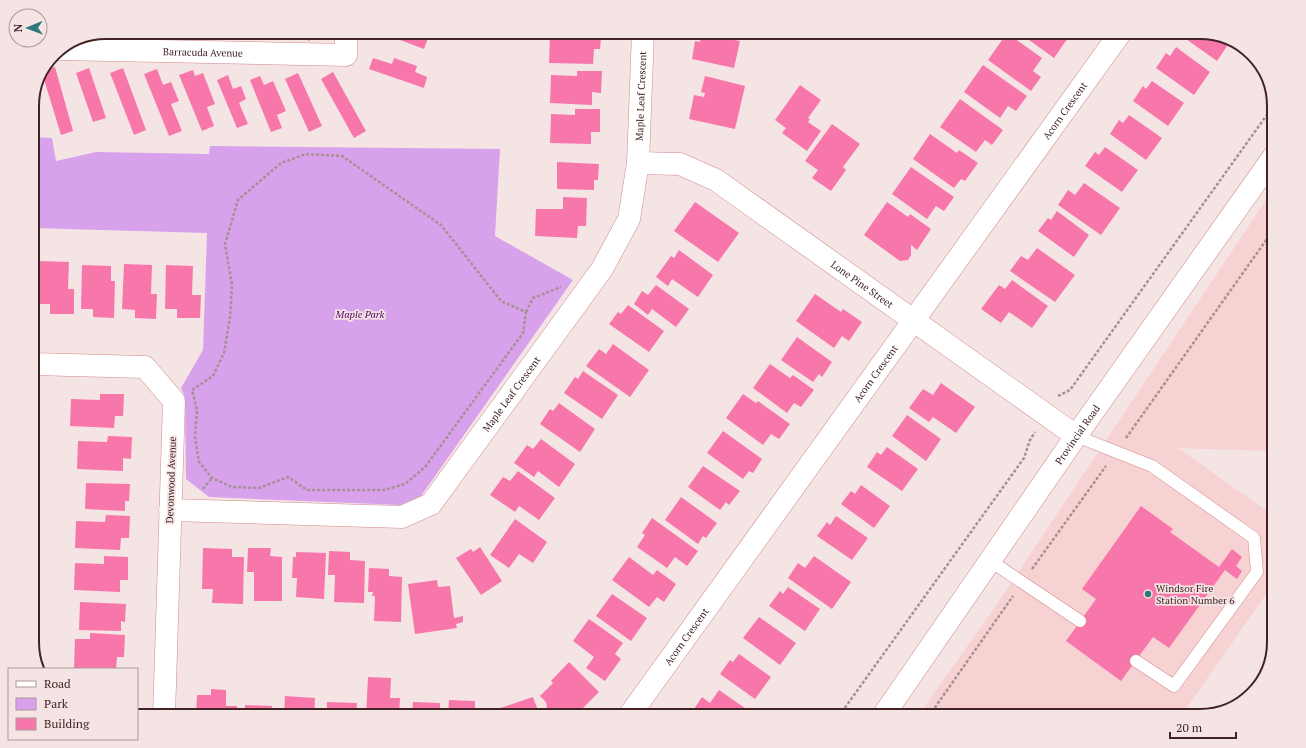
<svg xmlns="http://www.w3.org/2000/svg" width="1306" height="748" font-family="'PT Serif',serif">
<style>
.built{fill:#f7d2d2}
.green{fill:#d7a2eb}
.building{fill:#f877ab}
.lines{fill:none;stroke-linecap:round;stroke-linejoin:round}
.service-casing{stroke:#d3878a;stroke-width:13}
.minor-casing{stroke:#d3878a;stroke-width:23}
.secondary-casing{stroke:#d3878a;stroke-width:23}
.path{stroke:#a79091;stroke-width:2.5;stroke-dasharray:3 2;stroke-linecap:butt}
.service{stroke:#fff;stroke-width:12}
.minor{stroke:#fff;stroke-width:22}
.secondary{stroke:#fff;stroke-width:22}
.poi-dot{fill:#2f797a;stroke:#f5e4e4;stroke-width:1.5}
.labels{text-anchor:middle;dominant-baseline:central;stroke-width:3.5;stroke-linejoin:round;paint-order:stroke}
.street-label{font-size:10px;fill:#422325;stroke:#f5e4e4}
.park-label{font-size:10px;font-style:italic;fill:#500065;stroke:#f5e4e4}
.poi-label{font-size:10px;fill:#422325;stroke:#f5e4e4;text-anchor:start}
.rim{fill:none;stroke:#422325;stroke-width:2}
</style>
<rect width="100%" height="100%" fill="#f5e4e4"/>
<path class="built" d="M1274,188V451L1178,448L1274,516V583L1181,716H918L997,604Z"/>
<path class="green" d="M32,137L52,138L56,161L96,152L209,154L210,146L500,149L495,236L573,280L421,496L400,505L209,497L186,479L185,397L181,388L203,350L207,233L32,228Z"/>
<path class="building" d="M277,32H292L279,37Z
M304,32H331L308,41Z
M379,32H412L428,38L424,49Z
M1018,32H1072L1054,58Z
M1181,32H1200L1231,40L1217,61L1179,34Z
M701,33L740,41L734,68L692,59L695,41L700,42Z
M1007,33L1042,58L1033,71L1041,77L1031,91L988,60Z
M550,35L601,37L600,49H594L593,64L549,63Z
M1176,47L1210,72L1194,95L1156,68L1166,53L1170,56Z
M373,58L392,64L394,58L417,66L415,72L427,77L424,88L369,69Z
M983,65L1027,96L1016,111L1008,106L1000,118L964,92Z
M55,67L73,131L61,135L43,76L47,69Z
M89,68L106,118L93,122L76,73Z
M123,68L146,130L134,135L110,73Z
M157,69L163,85L171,82L179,101L171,104L182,131L169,136L144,74Z
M193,70L195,76L203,73L215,104L207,107L214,126L202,131L179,75Z
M577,71H602L601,93L592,92V105L550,103L551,75L577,76Z
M333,72L366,131L354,138L321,79Z
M298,73L322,126L309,132L285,79Z
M228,75L233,89L241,86L246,99L239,103L248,124L237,128L217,80Z
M260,76L264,85L273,81L286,111L277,115L282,128L271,132L250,80Z
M705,76L745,86L735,129L689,119L694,95L704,97L705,93L701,92Z
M1152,81L1184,103L1168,126L1133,101L1143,86L1146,89Z
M800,85L821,100L808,118L810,119L808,122L821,131L807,151L782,133L786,128L775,120Z
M35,96L39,106L32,109V101Z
M960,99L1003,130L992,145L985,140L976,152L940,127Z
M575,109H600V132H591V144L550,143L551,114L575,115Z
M1129,115L1162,138L1146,160L1110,134L1119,120L1123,123Z
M832,124L860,144L843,167L846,170L831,191L812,178L818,170L805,161Z
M930,134L957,153L959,150L978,163L965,181L961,179L954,188L913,159Z
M1105,147L1138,170L1122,192L1085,166L1095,152L1099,155Z
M557,162L599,164L598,180H594V190L557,189Z
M911,167L954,197L944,211L936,206L927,219L892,194Z
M1084,183L1120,208L1101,235L1058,205L1068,190L1075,195Z
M563,197L587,198L586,226H578L577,238L535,236L536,209H563Z
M695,202L739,233L718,262L674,231Z
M887,202L908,217L910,214L931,229L917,250L911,245V255L908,260L900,261L864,235Z
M1057,211L1089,235L1074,257L1038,231L1048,218L1051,220Z
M1037,248L1075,275L1055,302L1010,271L1021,256L1028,260Z
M679,250L713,275L698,297L672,279L668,286L656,277L671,256L674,258Z
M40,261L69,262L68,289H74V314H50V304H39Z
M124,264L152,265L151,294H157L156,319L135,318V310L122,309Z
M82,265L111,266V281H115L114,318L93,317V309H81Z
M166,265L193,266L192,295H201L200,318H177V309H165Z
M1012,280L1048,306L1032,328L1009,312L1001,323L981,309L999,285L1005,289Z
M656,285L689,309L676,327L652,309L648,315L634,304L642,291L648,295Z
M815,294L841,312L843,309L862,322L849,341L842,336L834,348L796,321Z
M628,305L664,331L649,352L609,324L618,312L621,314Z
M797,337L832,362L822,377L819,374L813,382L781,360Z
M613,344L649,370L630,397L586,366L599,349L606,354Z
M770,364L790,378L793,375L814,390L801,407L794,403L787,413L753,388Z
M583,371L618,395L602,419L564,393L575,377L578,379Z
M941,383L975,407L956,433L933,417L929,422L909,408L923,389L933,395Z
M100,394H124L123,416H115L114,428L70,426L71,399L100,400Z
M743,394L756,403L758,401L790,424L779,439L771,434L763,445L726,418Z
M559,403L595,429L580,452L540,424L550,409L553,411Z
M907,415L941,439L926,461L892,436Z
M723,431L762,459L753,473L749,471L743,479L707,453Z
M108,436L132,437L131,459L123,458V471L77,469L78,441L107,442Z
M541,439L575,464L559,487L538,471L534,477L514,463L527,445L533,449Z
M887,447L918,469L902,491L867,467L877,452L881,455Z
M703,466L740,491L729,505L726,502L720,510L688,487Z
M518,471L555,498L539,520L519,506L515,512L490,495L503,477L510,481Z
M86,483L130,484L129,501H125V511L85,509Z
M861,485L890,506L874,528L841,504L851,491L855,494Z
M681,497L717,523L706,538L703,536L698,544L665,520Z
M1141,506L1173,529L1170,532L1219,567L1232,549L1242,557L1236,566L1242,571L1237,579L1225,570L1169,648L1153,637L1121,681L1066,641L1096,599L1082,589Z
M106,515L130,516L129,538H121L120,550L75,548L76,521L105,522Z
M836,516L868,538L852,560L817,536L827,522L830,525Z
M652,518L698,551L687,566L675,557L667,568L637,547L645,535L642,533Z
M515,519L547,542L533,563L519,554L509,568L490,555Z
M480,547L502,581L481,595L456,558L471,549L473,552Z
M203,548L232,549V557H244L243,604L212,603L213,589H202Z
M248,548H271L270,556L282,557V601H254V572H247Z
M329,551L350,552V560L365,561L364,603L334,602L335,575H328Z
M296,552L326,553L324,599L296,597L297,578H292L293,557H296Z
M104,556L128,557V580H120V592L74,590L75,563L104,564Z
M814,556L851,582L832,609L788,578L798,563L805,568Z
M629,557L653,575L657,570L676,584L664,602L657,597L649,607L612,580Z
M369,568L389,569V576L402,577L401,622L374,621L375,596H372L373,592H368Z
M437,580L438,587L450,586L454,618L463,616V622L456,624L457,628L415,634L408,584Z
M788,587L820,609L805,631L769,606L780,591L783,594Z
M612,594L647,618L631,641L596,616Z
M80,602L126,604L125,622L121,621V631L79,630Z
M759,617L796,643L780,665L743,638Z
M589,619L623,643L615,654L621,659L605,681L586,668L594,657L573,641Z
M90,633L125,635L124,657H117L116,669L74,668L75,639H90Z
M739,654L771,677L755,699L720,674L730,660L733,662Z
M569,662L599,692L575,716H554L547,709L546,702L540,696L553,683L551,681Z
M368,677L391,678L390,698H400L399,716H366Z
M211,689L226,690V706H237V716H196L197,695H211Z
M719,690L755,715L754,716H698L692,712L702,697L710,703Z
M285,696L315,698L314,716H284Z
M533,697L540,716H494L492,711Z
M449,700L475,701V716H448Z
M327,702L357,703L356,716H327Z
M413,702L440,703V716H412Z
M245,705L272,706V716H245Z"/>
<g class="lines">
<defs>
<path id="service" d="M1076,436L1152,466L1254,538L1257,572L1174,686L1136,661
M989,560L1080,621"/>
<g id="minor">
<path id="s1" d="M60,49L346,55V32"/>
<path id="s2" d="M638,163L680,164L716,180L1076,436"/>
<path d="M32,364L145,367L174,401L164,716"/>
<path id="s3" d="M170,510L402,517L431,504L602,269L629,219L638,163L643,32"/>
<path id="s4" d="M629,716L1121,32"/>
</g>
<g id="secondary">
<path id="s5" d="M883,716L1076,436L1274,156"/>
</g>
</defs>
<use href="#service" class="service-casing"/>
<use href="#minor" class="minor-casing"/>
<use href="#secondary" class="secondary-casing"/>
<path class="path" d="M306,154L342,156L441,225L501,301L526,312L523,333L425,467L405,484L384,490H307L288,477L259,488L232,487L212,478L199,462L195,437L197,410L192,390L213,376L224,353L230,318L232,285L225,244L238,200L281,163Z
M526,312L533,298L561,287
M1058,396L1070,390L1274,105
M1126,438L1274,229
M203,489L212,478
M1032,569L1106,466
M839,716L1024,458L1030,440L1035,432
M929,716L1013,596"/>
<use href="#service" class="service"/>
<use href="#minor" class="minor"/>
<use href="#secondary" class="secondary"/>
</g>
<circle class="poi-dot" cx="1148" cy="594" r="4"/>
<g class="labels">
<g class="street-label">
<text stroke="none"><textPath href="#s1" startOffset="143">Barracuda Avenue</textPath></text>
<text stroke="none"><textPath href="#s3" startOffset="735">Maple Leaf Crescent</textPath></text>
<text stroke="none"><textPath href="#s4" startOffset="746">Acorn Crescent</textPath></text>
<text stroke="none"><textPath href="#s2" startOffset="261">Lone Pine Street</textPath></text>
<text stroke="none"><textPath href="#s4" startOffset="422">Acorn Crescent</textPath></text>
<text stroke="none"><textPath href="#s3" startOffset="400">Maple Leaf Crescent</textPath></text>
<text stroke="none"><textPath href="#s5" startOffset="342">Provincial Road</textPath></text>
<text transform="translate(171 480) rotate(-88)">Devonwood Avenue</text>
<text stroke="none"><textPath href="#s4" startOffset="98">Acorn Crescent</textPath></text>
</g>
<g class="park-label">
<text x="360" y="314">Maple Park</text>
</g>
<g class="poi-label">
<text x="1156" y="588">Windsor Fire<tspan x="1156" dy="12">Station Number 6</tspan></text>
</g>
</g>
<path d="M0 0H1306V748H0ZM106 39H1200A67 67 0 0 1 1267 106V642A67 67 0 0 1 1200 709H106A67 67 0 0 1 39 642V106A67 67 0 0 1 106 39Z" fill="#f5e4e4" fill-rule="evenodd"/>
<path class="rim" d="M106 39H1200A67 67 0 0 1 1267 106V642A67 67 0 0 1 1200 709H106A67 67 0 0 1 39 642V106A67 67 0 0 1 106 39Z"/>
<rect x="8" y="668" width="130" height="72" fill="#f5e4e4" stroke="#ad9798"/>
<rect x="16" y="681" width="20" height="6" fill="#ffffff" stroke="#ad9798"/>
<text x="44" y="688" font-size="12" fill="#422325">Road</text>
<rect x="16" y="698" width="20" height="12" fill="#d7a2eb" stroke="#ad9798"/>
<text x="44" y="708" font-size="12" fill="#422325">Park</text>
<rect x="16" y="718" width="20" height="12" fill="#f877ab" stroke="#ad9798"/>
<text x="44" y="728" font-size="12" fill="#422325">Building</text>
<g transform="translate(28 28) rotate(269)"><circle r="19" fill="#f5e4e4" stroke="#ad9798"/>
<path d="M0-3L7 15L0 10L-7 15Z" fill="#2f797a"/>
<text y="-6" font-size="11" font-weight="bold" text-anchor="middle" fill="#422325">N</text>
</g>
<path d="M1170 732v6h66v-6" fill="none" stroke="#422325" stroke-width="2"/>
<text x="1176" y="732" font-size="12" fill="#422325" stroke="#f5e4e4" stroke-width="3" paint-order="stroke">20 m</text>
</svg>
